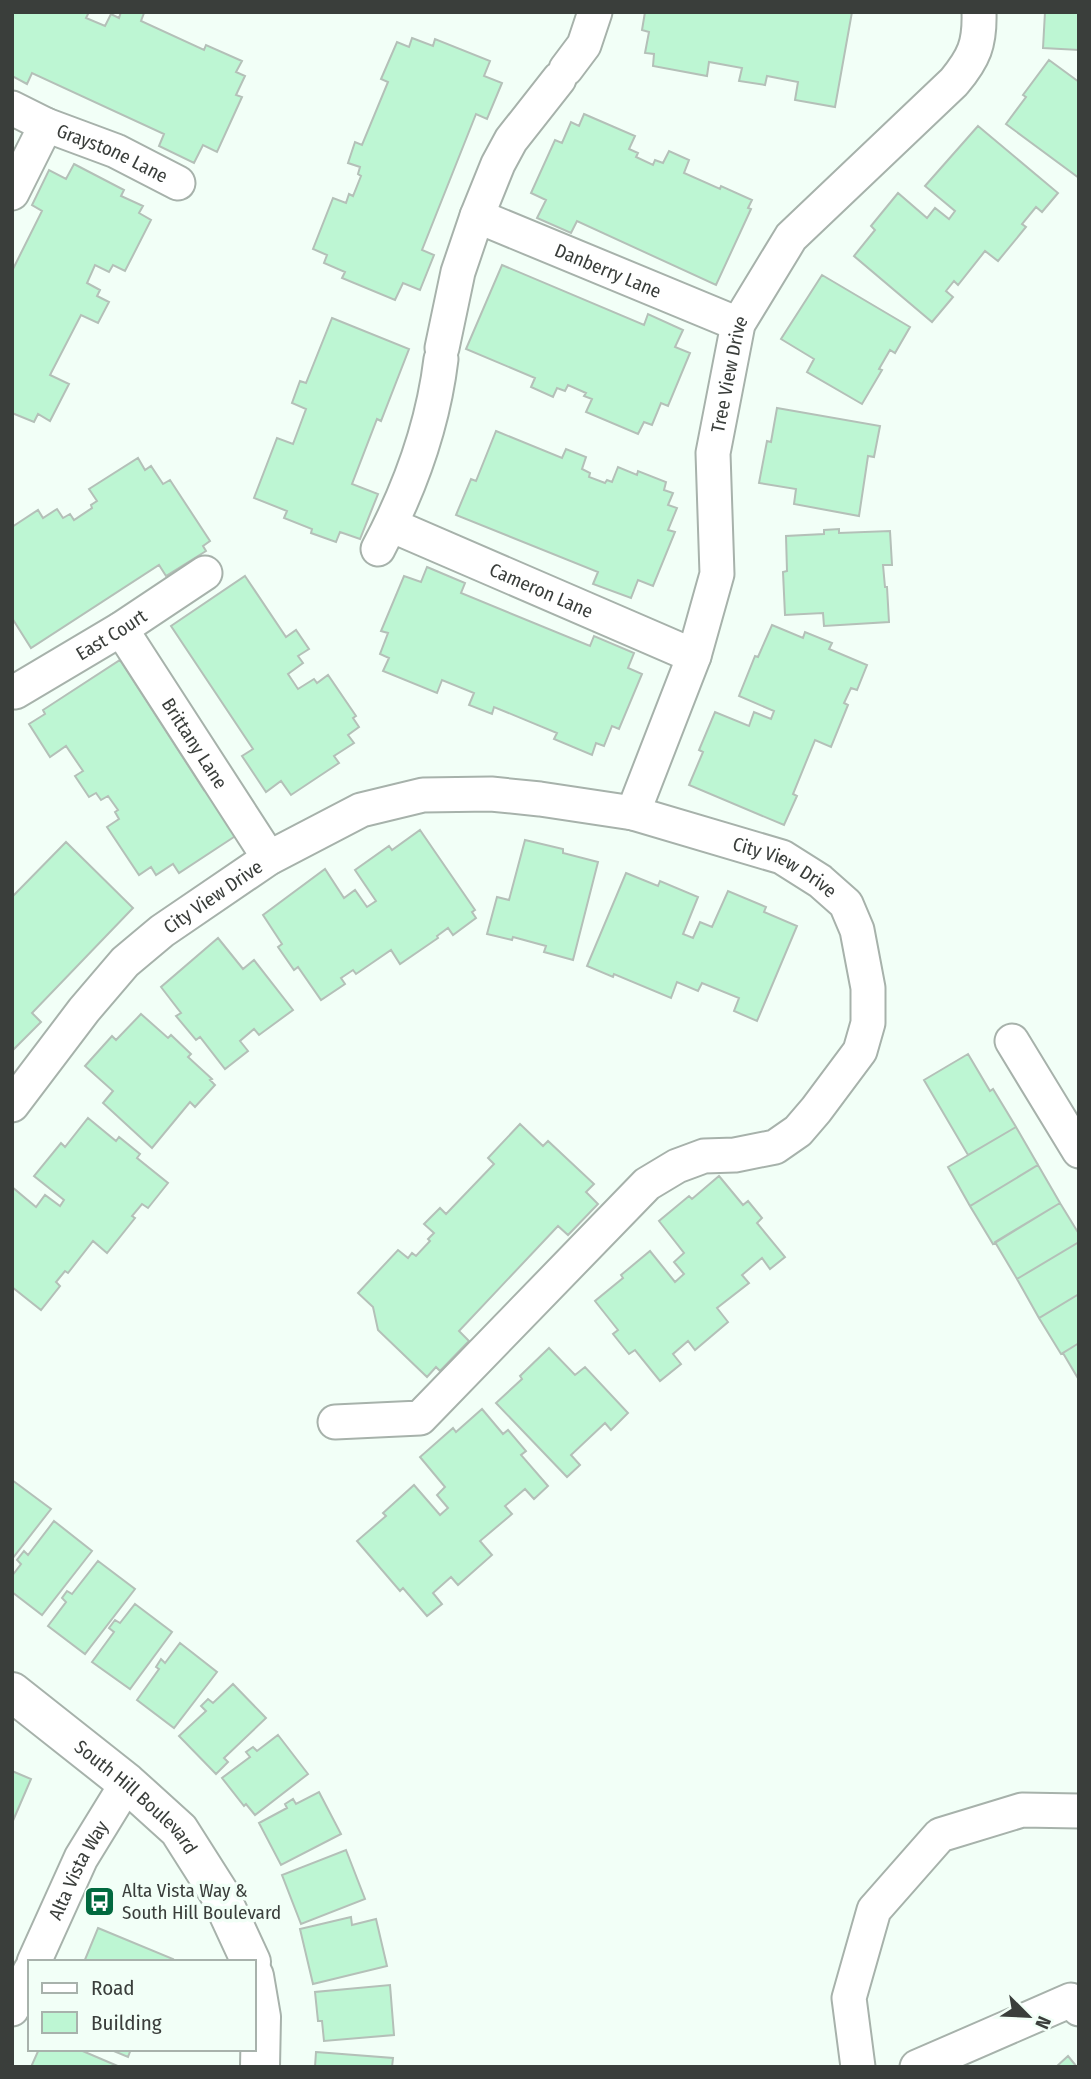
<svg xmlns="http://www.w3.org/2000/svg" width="1091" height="2079" font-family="'Fira Sans Condensed',sans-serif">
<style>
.building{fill:#bdf6d3;stroke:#b4c0b8;stroke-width:2}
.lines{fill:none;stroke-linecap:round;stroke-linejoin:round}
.street-casing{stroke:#a7b2ab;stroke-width:37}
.secondary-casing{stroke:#a7b2ab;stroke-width:42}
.street{stroke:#fff;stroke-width:33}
.secondary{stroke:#fff;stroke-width:38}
.labels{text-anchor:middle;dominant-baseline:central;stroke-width:7;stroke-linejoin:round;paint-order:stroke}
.street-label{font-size:19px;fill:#3a3e3b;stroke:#f2fff7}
.poi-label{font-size:19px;fill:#3a3e3b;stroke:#f2fff7;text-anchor:start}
</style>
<rect width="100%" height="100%" fill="#f2fff7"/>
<path class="building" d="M12,12H89L86,18L105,26L111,14L119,18L121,12H142L144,13L141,21L204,50L206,45L242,61L236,72L245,76L236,95L242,97L217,152L203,145L194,163L159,146L164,134L32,73L27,84L12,76Z
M645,12H852L835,107L795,100L798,82L767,76L765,85L739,81L742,68L709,62L707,76L653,66L654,54L645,53L649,32L642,30Z
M1045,12H1079V50L1043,48Z
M412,38L433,46L435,39L490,61L484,76L502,83L487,119L476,114L422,250L434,255L420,290L403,283L395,300L342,278L345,272L324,263L327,255L313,249L333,198L346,203L349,194L353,196L361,176L358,174L360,167L348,163L355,142L362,145L388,82L381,79L397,42L409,47Z
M1049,60L1079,82V178L1006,124L1026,97L1023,95Z
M584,114L635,136L629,149L638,153L636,157L653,165L655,160L663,163L669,151L689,160L684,173L720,189L721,186L752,200L748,208L751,209L716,285L577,221L571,233L537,218L546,200L531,193L555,140L562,143L571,122L579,126Z
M978,126L1058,193L1042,212L1036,207L1022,224L1026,227L998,261L985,251L958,285L954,281L946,291L953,297L932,322L854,256L875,230L871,226L898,193L927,218L935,208L949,219L955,211L925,186Z
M74,164L124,190L121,196L143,206L139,213L151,220L125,271L113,265L109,272L95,265L87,283L100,290L97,296L109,302L98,323L81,315L50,375L69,384L50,421L38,414L34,422L12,413V271L42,211L32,205L49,170L66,179Z
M502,265L644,325L648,314L683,330L675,347L690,353L668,406L661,403L652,425L644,422L638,434L586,412L592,399L584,396L586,393L568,385L565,391L557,388L553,397L531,387L535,378L466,349Z
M822,275L910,327L895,353L890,350L879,369L882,370L862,404L807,372L814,359L781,339Z
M332,318L409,349L381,421L377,419L352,484L378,494L360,539L340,532L336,542L311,533L312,529L284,518L287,511L254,498L277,438L293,444L306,409L292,403L300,381L306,383Z
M777,408L880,426L874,457L868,456L859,516L794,504L796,489L759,483L767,441L771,442Z
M496,431L562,458L566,449L586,457L582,469L590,473L589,477L605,483L607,480L612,482L618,467L637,475L638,471L666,482L664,490L673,493L668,505L677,508L668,530L675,532L653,586L638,580L631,598L593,584L598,572L456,515L471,479L476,481Z
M138,458L145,470L151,466L163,484L170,480L210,541L203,546L206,551L166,576L159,565L31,648L12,618V527L38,510L43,518L57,509L63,518L70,514L74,520L92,508L91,505L97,501L89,489Z
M839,529V533L890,531L892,565H883L885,587H887L889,622L824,626L823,613L785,615L783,572L787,571L786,536L824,534V530Z
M427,567L465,583L461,593L590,646L594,636L634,653L628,668L642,674L619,729L612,726L604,746L596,743L592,755L554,739L557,733L494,707L492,714L469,705L474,693L442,680L437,693L383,671L389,658L380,654L388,633L381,631L404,576L421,582Z
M245,576L286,637L296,630L309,649L298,656L303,663L288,674L298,689L314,679L317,683L328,675L356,716L353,718L359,727L348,735L354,743L334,756L339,763L291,795L281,781L266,792L242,756L253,749L171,626Z
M772,625L803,638L805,632L832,643L829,649L867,665L857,690L851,688L844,703L848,705L831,747L815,740L793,794L797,796L784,825L689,785L703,752L699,750L715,712L749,726L754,712L771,719L774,711L739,696L755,656L758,657Z
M120,660L204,790L214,783L240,833L179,873L173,864L156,875L151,867L139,875L107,827L119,819L115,812L118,810L108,796L101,800L96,793L89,797L75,776L83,771L66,746L50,757L29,724L45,714L43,710Z
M420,830L475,910L472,912L476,918L453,935L448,928L437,936L438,938L400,964L391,950L356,974L353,970L341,978L345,984L321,1000L298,967L294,970L278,947L282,944L263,915L325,869L344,898L355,890L367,907L376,901L355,870L389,846L392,850Z
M525,840L563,849V853L598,862L573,960L544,952L546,946L513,937L512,940L487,934L497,897L509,900Z
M66,842L133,908L32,1013L41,1022L12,1051V894L14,895Z
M626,873L658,886L660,881L698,897L683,934L693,938L700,922L712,927L728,891L766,907L764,912L797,926L757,1021L734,1011L739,998L702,983L698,991L677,982L671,998L614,974L613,977L587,966Z
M218,938L243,969L254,960L293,1010L259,1035L254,1029L240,1041L248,1051L225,1069L200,1037L196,1040L176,1016L181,1013L161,987Z
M141,1014L168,1038L171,1035L191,1054L188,1057L212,1079L210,1080L215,1085L195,1107L190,1102L152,1148L103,1103L113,1091L85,1066L112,1036L116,1040Z
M968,1054L990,1091L993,1089L1016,1127L968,1155L924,1080Z
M88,1118L116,1141L119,1137L140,1154L137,1158L168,1183L148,1208L142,1204L132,1216L135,1218L107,1253L93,1241L68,1273L65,1271L56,1282L60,1286L41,1310L12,1287V1187L36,1207L45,1195L60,1206L64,1200L34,1176L61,1143L65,1147Z
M520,1124L543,1146L548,1141L594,1184L586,1192L598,1204L568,1235L558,1226L459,1331L469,1341L440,1371L436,1367L427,1377L378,1330L373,1307L358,1293L398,1250L408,1258L412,1253L416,1256L430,1241L428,1239L434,1233L424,1224L440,1208L446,1214L494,1164L488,1158Z
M1016,1127L1038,1165L970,1206L948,1167Z
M1038,1165L1060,1203L993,1244L970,1206Z
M719,1176L743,1205L748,1201L762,1218L757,1223L785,1257L770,1269L762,1258L742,1275L749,1283L717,1308L728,1322L695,1350L688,1341L673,1354L681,1364L660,1381L635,1350L629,1354L613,1334L618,1330L595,1301L623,1278L621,1275L650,1251L675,1282L684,1274L674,1262L684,1253L659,1221L689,1196L692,1199Z
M1060,1203L1079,1234V1242L1017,1279L995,1242Z
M1079,1242V1294L1039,1318L1017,1279Z
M1079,1294V1343L1061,1354L1039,1318Z
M1079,1343V1380L1063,1353Z
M549,1348L575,1375L585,1367L628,1413L611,1430L605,1423L571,1455L580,1465L567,1477L496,1403L522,1379L520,1376Z
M482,1409L503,1434L508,1430L526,1451L521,1455L548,1486L534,1499L525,1489L505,1506L512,1514L480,1541L492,1555L458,1585L451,1577L433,1593L442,1604L427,1616L403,1588L400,1591L357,1541L386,1516L383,1513L414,1485L440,1515L448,1508L437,1495L445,1487L420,1457L453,1428L456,1432Z
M12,1480L51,1509L12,1559Z
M54,1521L92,1551L42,1615L12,1592V1576L21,1564L17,1560L24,1551L28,1555Z
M98,1561L135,1589L85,1654L48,1626L66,1602L62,1598L67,1591L72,1594Z
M135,1604L172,1632L130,1689L92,1662L114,1632L109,1628L115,1620L120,1623Z
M180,1643L217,1672L174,1728L137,1700L159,1669L156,1667L161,1659L165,1663Z
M233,1684L266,1718L224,1758L228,1762L216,1774L179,1736L206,1711L201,1706L208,1699L213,1703Z
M278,1735L308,1774L255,1815L246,1804L244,1806L222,1778L250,1757L246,1752L253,1747L257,1751Z
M12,1771L31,1779L12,1823Z
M319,1792L341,1834L281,1865L259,1823L287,1808L285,1804L293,1799L296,1804Z
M346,1850L365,1899L301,1924L282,1875Z
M351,1917L352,1925L376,1919L387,1966L313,1984L300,1929Z
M98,1928L173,1959L172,1962H84Z
M390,1985L394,2035L324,2041L322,2021H318L315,1992Z
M39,2049H78L120,2067H31Z
M109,2049H131L128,2057Z
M316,2052L393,2058L392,2067H315Z
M1068,2056L1077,2067H1056Z"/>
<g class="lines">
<defs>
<g id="street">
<path d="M566,69L584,45L595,12"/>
<path id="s1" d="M12,108L46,125L116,151L178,183"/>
<path d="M12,193L46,125"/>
<path id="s2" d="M477,216L738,324"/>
<path d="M442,348L458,272L477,216L498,164L511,140L559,79"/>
<path id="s3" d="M391,525L694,656"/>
<path d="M378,549C409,491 433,425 441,359"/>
<path id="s4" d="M121,629L269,858"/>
<path id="s5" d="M15,692L121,629L205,573"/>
<path id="s6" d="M633,813L694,656L717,574L713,453L738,324L791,237L954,82C974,58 980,44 979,12"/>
<path d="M1012,1041L1079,1151"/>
<path id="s7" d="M12,1105L84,1010L125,962L162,931L269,858L361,810L423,795L491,794L540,799L633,813L782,857L820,881L846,904L857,930L868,988V1023L860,1051L816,1110L798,1131L775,1147L735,1155L704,1156L677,1166L647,1184L420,1418L335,1422"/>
<path id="s8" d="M34,1962L81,1858L127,1783"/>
<path d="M12,2009L30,1971"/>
<path d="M858,2067L849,1998L874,1910L940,1835L1022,1810L1079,1811"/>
<path d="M917,2067L1071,2000L1079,2009"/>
</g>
<g id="secondary">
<path id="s9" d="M12,1692L127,1783L179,1830L219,1893L251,1962"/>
<path d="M254,1976L261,2017L260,2067"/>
</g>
</defs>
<use href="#street" class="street-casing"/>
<use href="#secondary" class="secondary-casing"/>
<use href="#street" class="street"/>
<use href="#secondary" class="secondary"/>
</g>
<defs>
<symbol id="bus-square" viewBox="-11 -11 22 22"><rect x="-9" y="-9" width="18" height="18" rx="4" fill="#01693f" stroke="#f2fff7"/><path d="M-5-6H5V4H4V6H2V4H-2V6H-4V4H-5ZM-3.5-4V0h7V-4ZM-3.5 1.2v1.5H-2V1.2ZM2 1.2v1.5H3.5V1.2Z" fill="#fff"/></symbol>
</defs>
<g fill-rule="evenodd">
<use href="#bus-square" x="82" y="1884" width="35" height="35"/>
</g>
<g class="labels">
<g class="street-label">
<text stroke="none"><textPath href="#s1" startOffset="110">Graystone Lane</textPath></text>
<text stroke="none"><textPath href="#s2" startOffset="142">Danberry Lane</textPath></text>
<text stroke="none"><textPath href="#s6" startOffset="455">Tree View Drive</textPath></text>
<text stroke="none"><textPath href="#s3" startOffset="164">Cameron Lane</textPath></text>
<text stroke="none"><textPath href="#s5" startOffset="112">East Court</textPath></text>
<text stroke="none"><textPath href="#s4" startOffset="136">Brittany Lane</textPath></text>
<text stroke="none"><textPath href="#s7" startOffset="901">City View Drive</textPath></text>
<text stroke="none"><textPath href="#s7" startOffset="292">City View Drive</textPath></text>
<text stroke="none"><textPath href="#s9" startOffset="163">South Hill Boulevard</textPath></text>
<text stroke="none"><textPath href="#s8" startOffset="102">Alta Vista Way</textPath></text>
</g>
<g class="poi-label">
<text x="122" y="1890">Alta Vista Way &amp;<tspan x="122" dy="22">South Hill Boulevard</tspan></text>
</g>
</g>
<rect width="1091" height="2079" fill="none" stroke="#3a3e3b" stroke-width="28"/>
<rect x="28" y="1960" width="228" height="91" fill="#f2fff7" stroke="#a8b2ac" stroke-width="2"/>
<rect x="42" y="1983" width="35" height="10" fill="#ffffff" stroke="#a8b2ac" stroke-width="2"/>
<text x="91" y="1995" font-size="21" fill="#3a3e3b">Road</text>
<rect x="42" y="2012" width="35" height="21" fill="#bdf6d3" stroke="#a8b2ac" stroke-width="2"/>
<text x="91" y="2030" font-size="21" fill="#3a3e3b">Building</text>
<g transform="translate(1028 2016) rotate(114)" stroke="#f2fff7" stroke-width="5" paint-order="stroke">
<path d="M0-5L12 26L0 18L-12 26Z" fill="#3a3e3b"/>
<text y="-10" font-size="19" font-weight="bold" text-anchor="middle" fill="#3a3e3b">N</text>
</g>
</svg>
